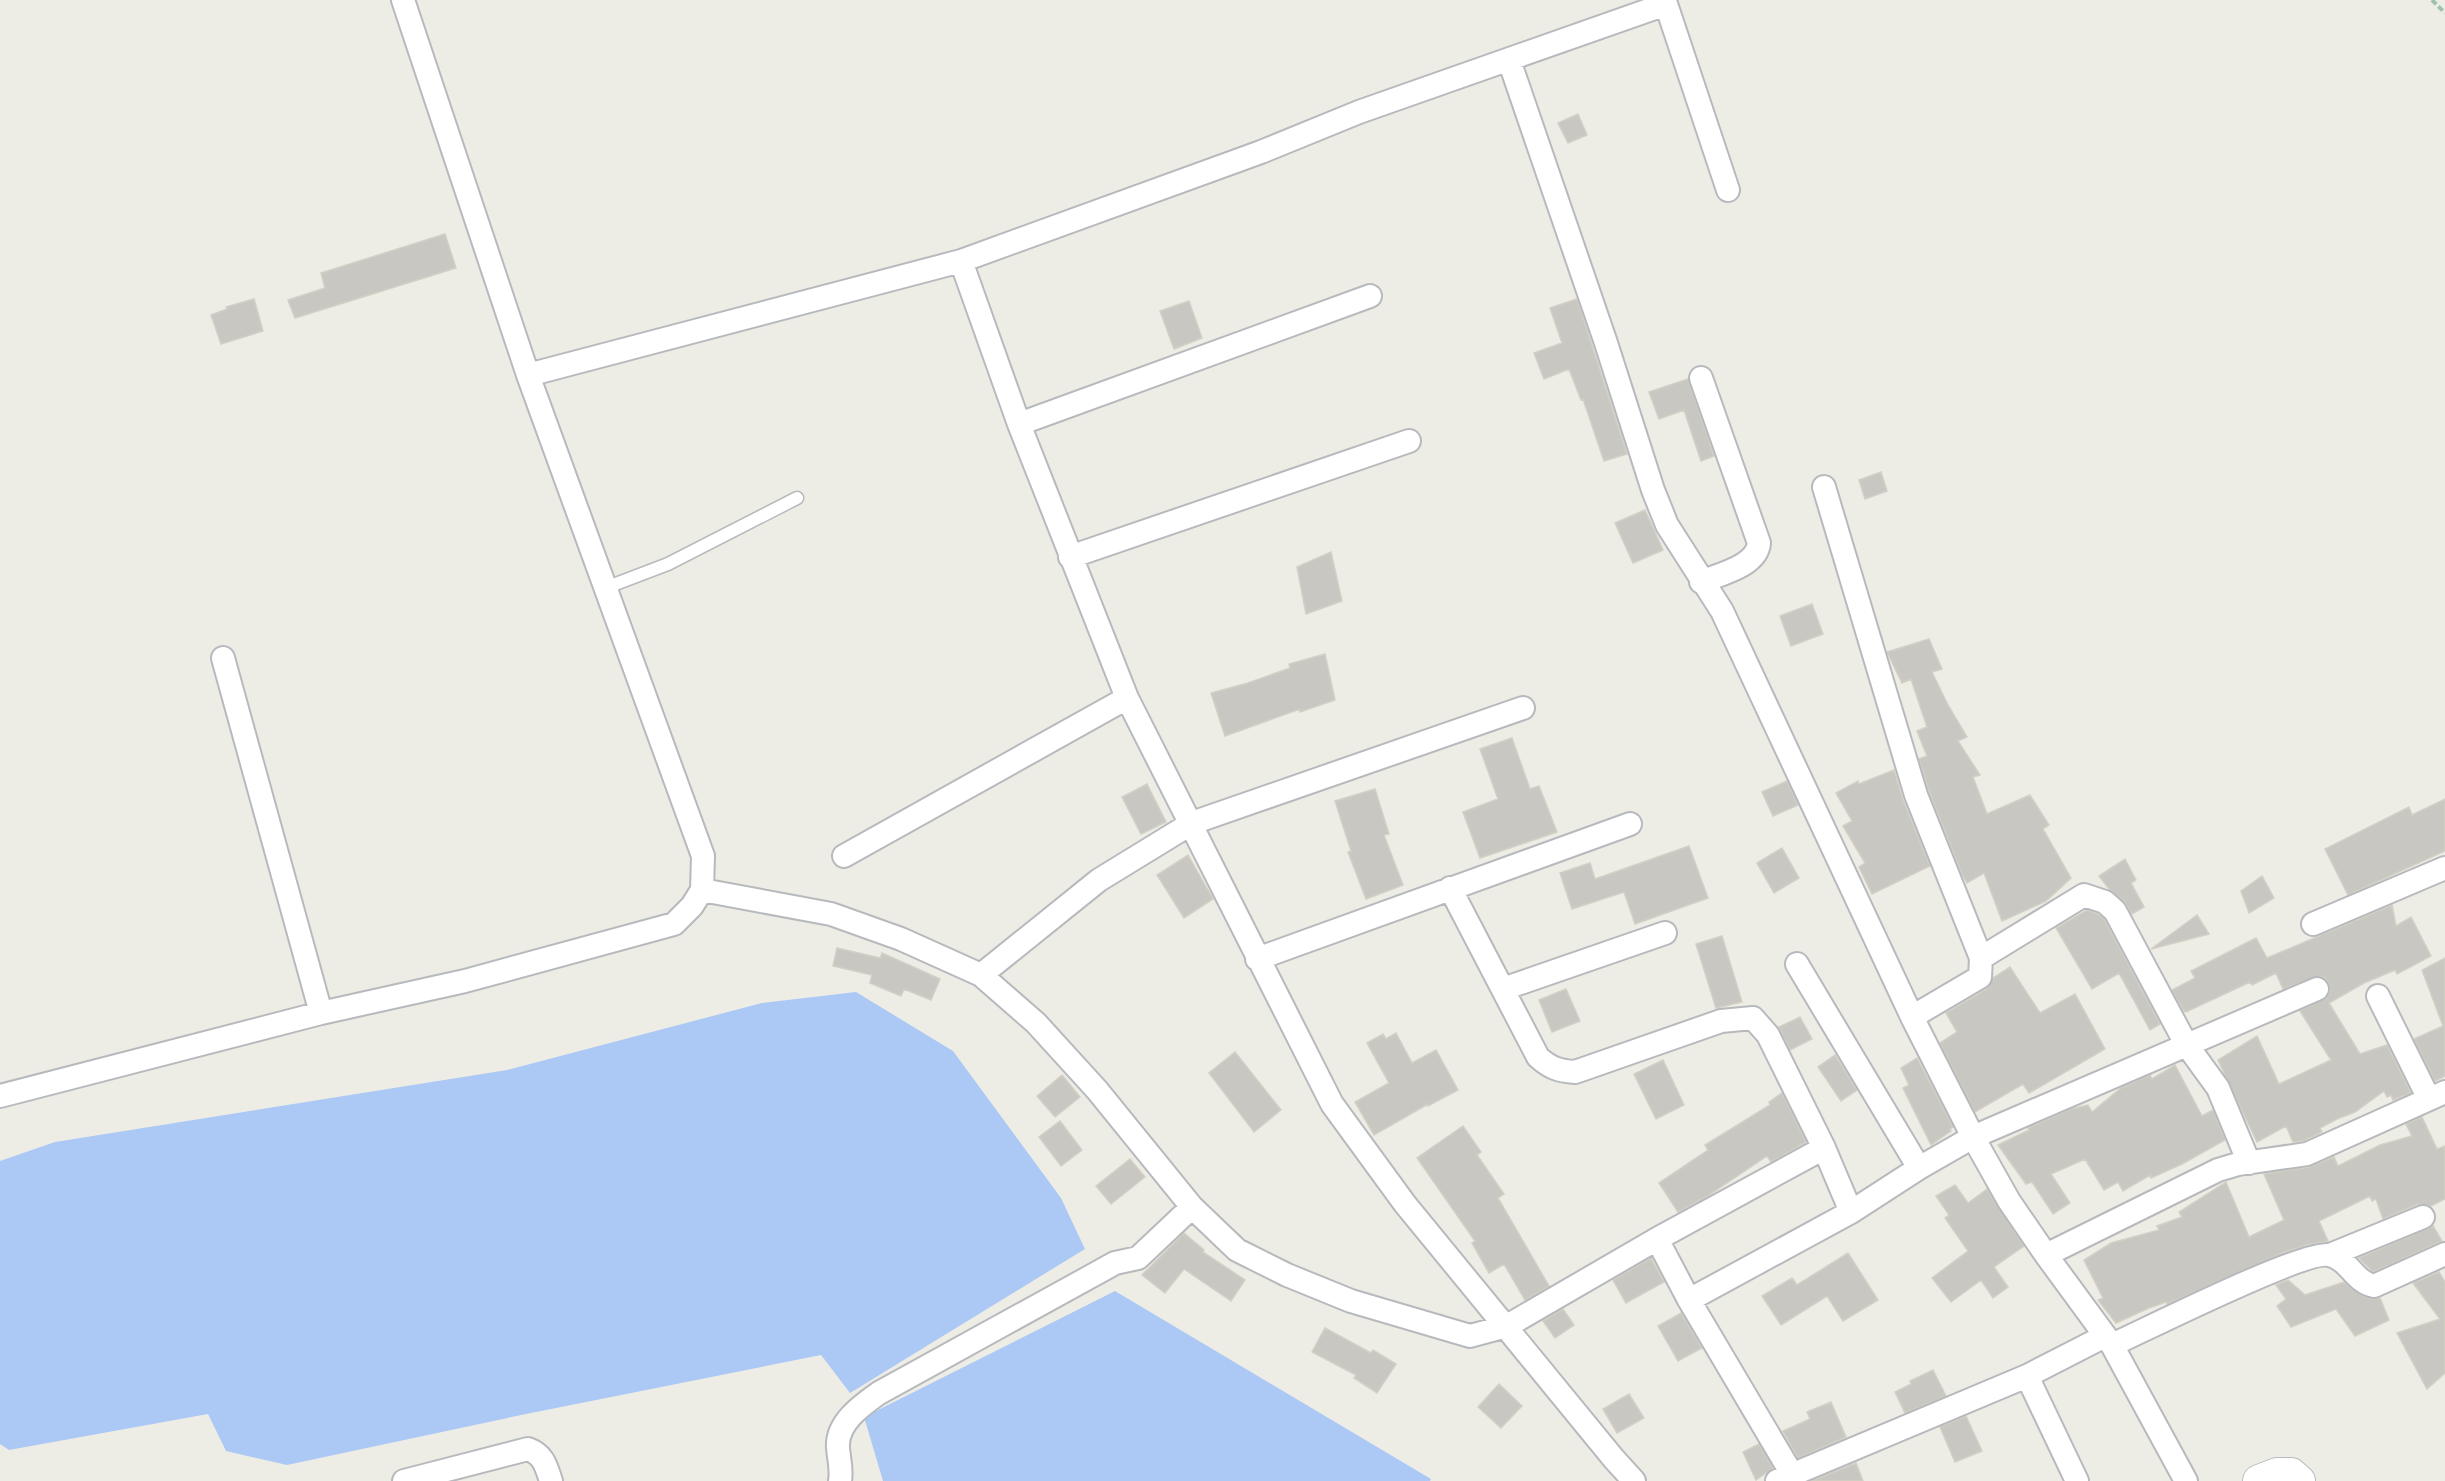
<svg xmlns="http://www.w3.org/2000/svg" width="2445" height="1481" font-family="'Fira Sans',sans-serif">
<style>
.water{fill:#acc9f6}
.building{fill:#c9c7c2;stroke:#d2d0c4;stroke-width:1.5}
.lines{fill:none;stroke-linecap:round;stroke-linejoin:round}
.service-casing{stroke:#b7b9bd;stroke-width:15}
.minor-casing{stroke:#b7b9bd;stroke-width:26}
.secondary-casing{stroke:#b8babf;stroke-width:34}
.path{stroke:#9ec3af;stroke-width:4;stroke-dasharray:6 3;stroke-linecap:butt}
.service{stroke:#fff;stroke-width:12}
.minor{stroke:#fff;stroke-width:22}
.secondary{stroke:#fff;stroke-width:32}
</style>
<rect width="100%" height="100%" fill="#eeede5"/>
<path class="water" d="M856,992L953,1051L1061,1198L1085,1249L850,1393L821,1355L526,1414L287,1465L226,1451L208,1414L9,1450L0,1444V1161L55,1142L507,1070L762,1003Z
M1115,1291L1431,1479L1430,1481H883L864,1417Z"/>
<path class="building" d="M1578,114L1587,135L1568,143L1558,123Z
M445,234L456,268L295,318L288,300L325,288L321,273Z
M254,299L263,331L221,344L211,315L227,309L226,307Z
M1577,299L1627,454L1604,461L1583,399L1581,400L1569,369L1544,379L1534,353L1562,343L1550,308Z
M1189,301L1202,338L1174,349L1160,311Z
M1688,379L1714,456L1701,461L1684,410L1659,419L1649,392Z
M1881,472L1887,491L1865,499L1859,480Z
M1645,510L1663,550L1633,563L1615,523Z
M1331,552L1342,601L1306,614L1297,567Z
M1812,604L1823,634L1791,646L1780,616Z
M1929,639L1942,669L1932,672L1948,705L1967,737L1958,741L1980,775L1973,777L1987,814L2030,795L2049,825L2043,829L2071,878L2046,901L2002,921L1984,873L1967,883L1962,874L1929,791L1919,759L1927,756L1917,731L1927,727L1911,679L1902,683L1887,652Z
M1325,654L1335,700L1300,712V709L1225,736L1211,693L1248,683L1290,668L1289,664Z
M1512,738L1530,789L1539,786L1557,832L1480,858L1463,812L1498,799L1480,749Z
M1894,770L1903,800L1930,866L1872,894L1859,867L1865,863L1843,826L1852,821L1836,793L1858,781L1859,784Z
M1787,781L1798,805L1773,816L1762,792Z
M1147,784L1166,822L1141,834L1122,797Z
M1375,789L1389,834L1384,835L1403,885L1366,899L1348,852L1351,851L1335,801Z
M2445,799V851L2348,895L2325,849L2409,807L2412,815Z
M1689,846L1708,898L1635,924L1624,892L1572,909L1560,873L1590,863L1595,879Z
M1782,848L1799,878L1774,893L1757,863Z
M1188,855L1213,899L1184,918L1157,875Z
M2125,859L2136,880L2131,883L2144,907L2132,914L2124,901L2109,889L2099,876Z
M2262,876L2274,898L2249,913L2241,891Z
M2392,905L2396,926L2411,917L2431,956L2397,974L2395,970L2364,983L2329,1003L2360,1054L2387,1045L2411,1093L2393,1100L2391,1095L2387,1097L2384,1091L2355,1112L2337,1119L2320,1128L2322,1132L2303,1141L2293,1142L2286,1126L2257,1142L2218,1060L2257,1036L2279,1084L2331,1060L2300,1011L2327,998L2330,991L2329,983L2325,978L2318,976L2283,989L2276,973L2252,985L2250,982L2186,1012L2184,1011L2172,990L2195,978L2191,971L2256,938L2267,958Z
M2087,910L2098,914L2104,919L2160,1024L2150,1030L2119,973L2092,989L2056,928Z
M2197,915L2209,934L2151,949Z
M1722,936L1742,1002L1716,1008L1696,944Z
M837,948L880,958L882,953L940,979L931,1000L904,989L901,996L870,983L872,975L833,966Z
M2445,958V1076L2435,1081L2414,1039L2443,1026L2422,970Z
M2010,967L2040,1013L2075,994L2105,1049L2029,1093L2023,1084L1975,1112L1940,1043L1957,1032L1946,1013L1987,989L1993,978Z
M1566,989L1580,1021L1552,1032L1539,1000Z
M1800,1017L1812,1039L1790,1050L1779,1027Z
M1396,1033L1412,1063L1436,1050L1458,1090L1428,1106V1104L1374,1135L1355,1102L1389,1083L1367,1043L1383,1034L1386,1039Z
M1235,1052L1281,1110L1254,1132L1209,1073Z
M1835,1055L1857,1090L1841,1101L1818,1067Z
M1917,1058L1953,1127L1950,1129L1951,1131L1931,1145L1903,1088L1909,1085L1901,1068Z
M1663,1060L1684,1105L1656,1119L1634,1074Z
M2175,1065L2202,1116L2213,1110L2225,1140L2182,1164L2151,1178L2150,1175L2123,1191L2118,1182L2104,1190L2085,1159L2051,1174L2070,1203L2053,1214L2032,1182L2026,1184L1998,1145L2029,1130L2028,1128L2071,1109L2088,1105L2092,1112L2121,1088L2150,1075L2152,1079Z
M1062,1075L1080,1097L1055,1117L1037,1096Z
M1782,1093L1806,1142L1771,1162L1767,1156L1706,1197L1678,1212L1659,1183L1708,1150L1705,1145L1770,1105L1769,1102Z
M2422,1117L2437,1149L2445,1146V1199L2431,1206L2418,1204L2383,1219L2376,1199L2372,1201L2370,1196L2319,1221L2328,1241L2310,1244L2284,1252L2167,1304L2166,1302L2149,1308L2116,1323L2098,1300L2103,1298L2084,1260L2111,1243L2159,1230L2157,1226L2182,1217L2179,1212L2226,1182L2249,1237L2284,1220L2264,1174L2309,1167L2334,1157L2338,1166L2380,1145L2412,1136L2406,1124Z
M1060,1121L1082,1150L1061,1166L1039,1137Z
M1463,1126L1481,1152L1477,1155L1504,1194L1498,1198L1549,1286L1525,1300L1504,1264L1489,1273L1472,1243L1475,1241L1417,1158Z
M1130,1159L1145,1177L1111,1204L1096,1186Z
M1955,1185L1968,1203L1987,1189L2024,1246L1994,1267L2008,1287L1993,1298L1981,1280L1951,1302L1932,1278L1968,1251L1945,1218L1949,1215L1936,1196Z
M2433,1226L2442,1241L2373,1272L2359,1258Z
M1184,1233L1204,1250L1203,1252L1245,1280L1231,1301L1184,1269L1165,1293L1142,1275Z
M1848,1253L1878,1300L1843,1321L1827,1296L1781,1325L1762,1296L1792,1278L1797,1285Z
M1651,1258L1664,1282L1626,1303L1613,1280Z
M2439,1272L2445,1282V1373L2427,1389L2397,1333L2440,1319L2413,1283Z
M2288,1280L2305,1295L2344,1282L2363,1296L2371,1299L2380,1298L2389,1320L2355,1336L2336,1309L2291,1327L2277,1306L2286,1299L2276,1285Z
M1563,1309L1574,1325L1555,1338L1543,1321Z
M1681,1313L1702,1348L1678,1361L1658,1326Z
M1325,1328L1371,1353L1373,1350L1396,1364L1377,1393L1354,1378L1356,1375L1312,1352Z
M1933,1370L1946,1396L1905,1413L1895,1392L1911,1384L1910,1381Z
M1499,1384L1522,1406L1501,1428L1478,1407Z
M1629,1394L1644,1418L1617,1433L1603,1409Z
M1831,1402L1846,1437L1798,1458L1783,1431L1810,1419L1807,1412Z
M1966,1416L1982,1451L1955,1462L1940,1427Z
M1759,1444L1773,1468L1756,1480L1743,1452Z
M1856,1463L1863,1481H1812Z"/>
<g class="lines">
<defs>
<path id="service" d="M605,588L668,564L797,498"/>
<path id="minor" d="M1509,60L1606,343L1653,490L1667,525L1722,611L1912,1017L1973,1137L2009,1201L2046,1255L2112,1345L2186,1481
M961,261L1019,424L1127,698L1332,1104L1405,1204L1614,1459L1634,1481
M528,375L961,261L1261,152L1359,112L1666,4L1728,190
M1701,378L1759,543C1757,566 1720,574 1701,582
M1019,424L1370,296
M1824,487L1916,795L1981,958L1980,977L1912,1017
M1070,557L1409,441
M223,658L321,1013
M844,856L1127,698
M1450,888L1538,1057C1550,1068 1559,1071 1575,1072L1721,1021L1753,1018L1768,1035L1824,1148
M702,890L831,914L901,939L981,975L1036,1023L1097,1090L1192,1207L1237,1250L1287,1275L1351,1301L1470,1336L1507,1326L1657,1239L1824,1148L1851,1212
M2313,924L2445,868
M1981,958L2084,895L2105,902L2115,911L2186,1044L2218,1088L2249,1163
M1257,959L1630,824
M1797,964L1919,1168
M981,975L1099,880L1192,823L1523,708
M1503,989L1665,933
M2378,996L2429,1099
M0,1096L321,1013L465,981L674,924L692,906L702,890L703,856L528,375L403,0
M1657,1239L1689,1300L1796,1481
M2046,1255L2218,1170L2238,1164L2307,1154L2445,1092
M2330,1255L2423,1217
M1689,1300L1851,1212L1919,1168L1973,1137L2317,989
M2112,1345C2145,1330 2304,1250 2329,1255C2349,1259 2354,1282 2374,1286L2445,1254
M2027,1376L2077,1481
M404,1481L528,1449C544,1455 546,1466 551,1481
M840,1481C842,1469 839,1460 838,1448C836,1423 862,1405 879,1393L1115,1263L1138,1258L1192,1207
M1777,1481L2027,1376L2105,1336"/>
<path id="secondary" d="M2259,1481L2277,1474H2291L2299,1481"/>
</defs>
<use href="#service" class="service-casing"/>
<use href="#minor" class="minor-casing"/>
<use href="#secondary" class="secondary-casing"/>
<path class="path" d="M2432,0L2445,13"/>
<use href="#service" class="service"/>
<use href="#minor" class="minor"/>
<use href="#secondary" class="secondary"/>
</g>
</svg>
